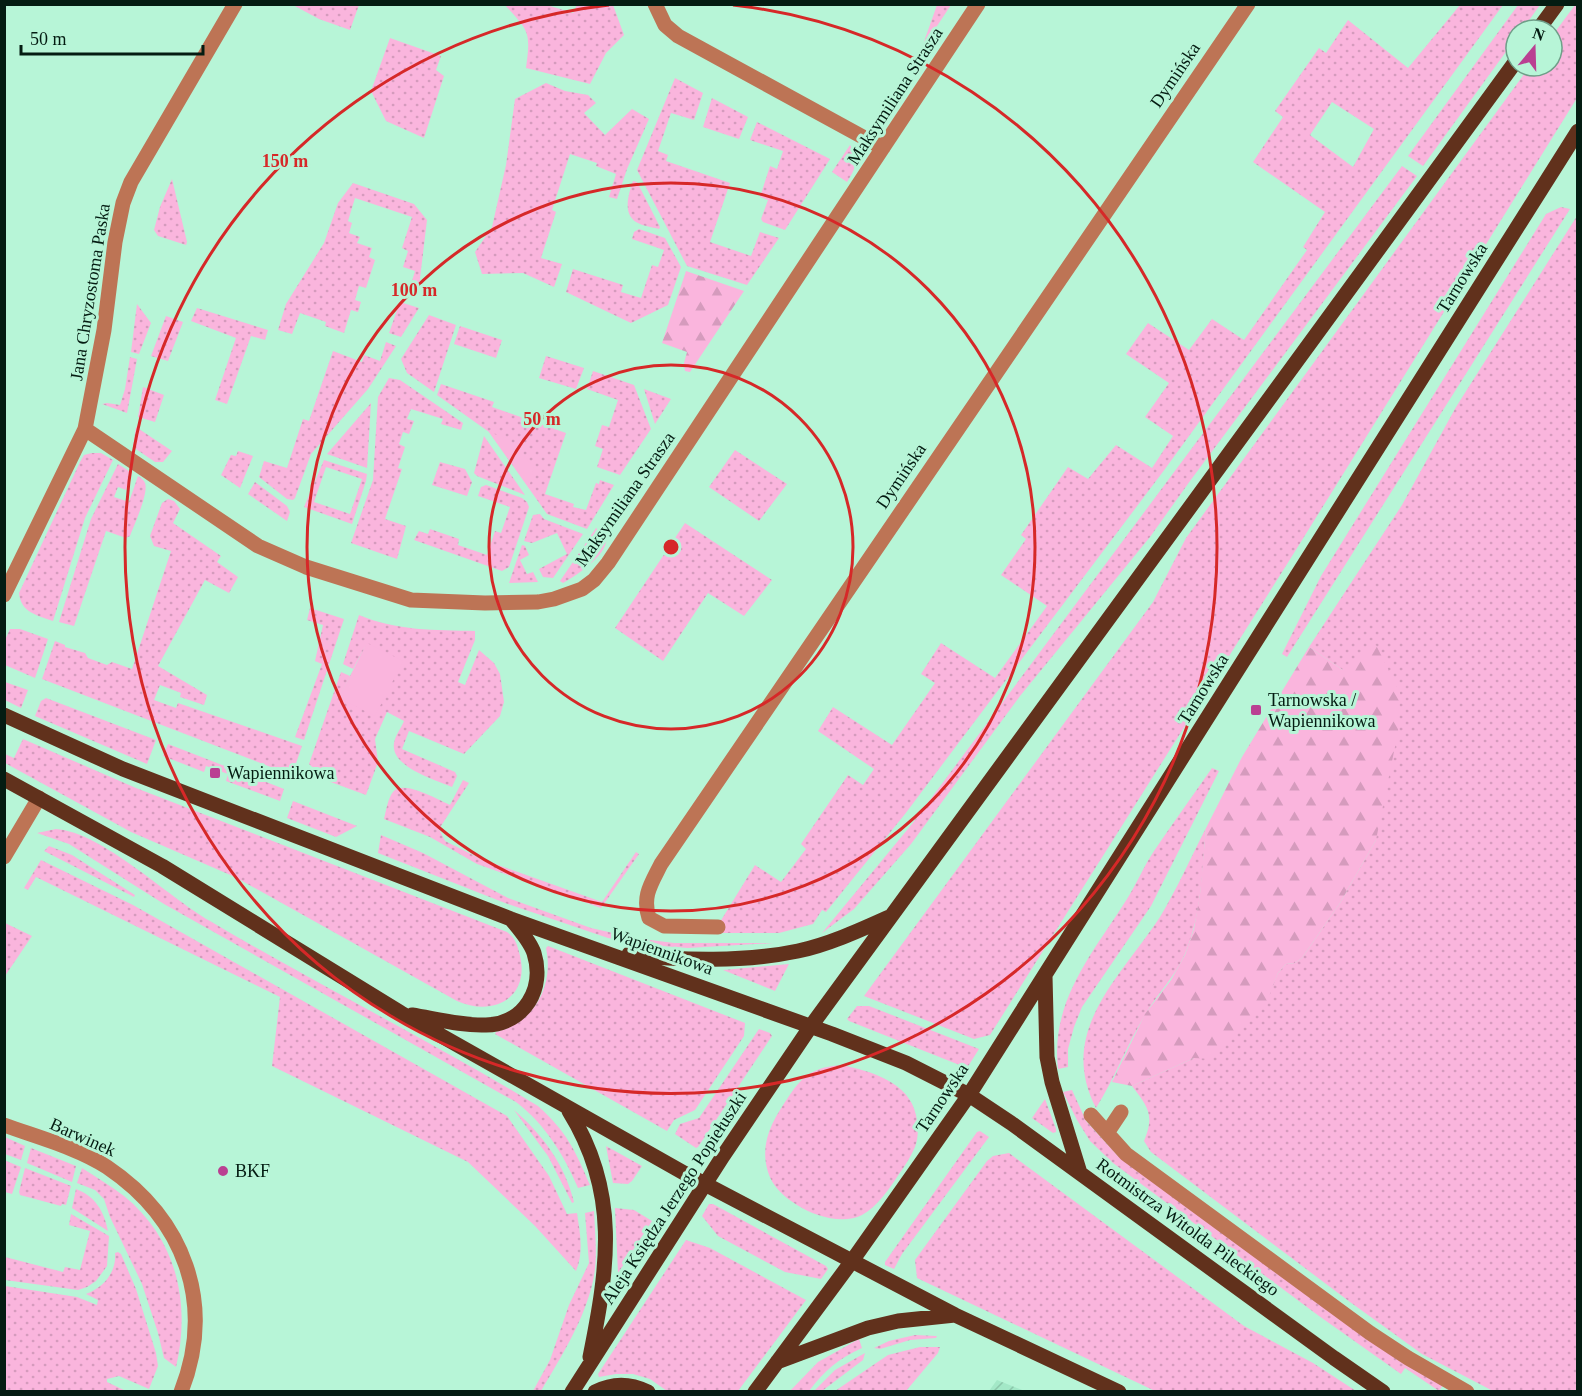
<svg xmlns="http://www.w3.org/2000/svg" width="1582" height="1396" font-family="'Times New Roman',serif">
<style>
.industrial{fill:url(#industrial-furrows)}
.grass{fill:url(#grass-dots);fill-rule:evenodd}
.forest{fill:url(#forest-firs)}
.park{fill:#fab5dd}
.lines{fill:none;stroke-linecap:round;stroke-linejoin:round}
.minor{stroke:#bd7455;stroke-width:15}
.major{stroke:#61311c;stroke-width:15}
.ring{fill:none;stroke:#d62828;stroke-width:3}
.poi-dot{fill:#ba4092;stroke:#b7f5d7;stroke-width:2}
.labels{text-anchor:middle;dominant-baseline:central;stroke-width:6;stroke-linejoin:round;paint-order:stroke}
.street-label{font-size:18px;fill:#041c12;stroke:#b7f5d7}
.poi-label{font-size:18px;fill:#041c12;stroke:#b7f5d7;text-anchor:start}
.centre{fill:#d62828;stroke:#b7f5d7;stroke-width:3}
.ring-label{font-size:18px;text-anchor:middle;font-weight:bold;fill:#d62828;stroke:#b7f5d7;stroke-width:6;stroke-linejoin:round;paint-order:stroke}
</style>
<defs>
<pattern id="industrial-furrows" width="10" height="10" patternUnits="userSpaceOnUse" patternTransform="scale(1.5)"><rect width="10" height="10" fill="#a3e8c7"/><path d="M-1 1l2-2M0 10L10 0M9 11l2-2" fill="none" stroke="#8bc6aa"/></pattern>
<pattern id="grass-dots" width="8" height="8" patternUnits="userSpaceOnUse" patternTransform="scale(1.5)"><rect width="8" height="8" fill="#fab5dd"/><path d="M2 2h.1M6 6h.1" fill="none" stroke="#d59bbd" stroke-width="1.8" stroke-linecap="round"/></pattern>
<pattern id="forest-firs" width="22" height="20" patternUnits="userSpaceOnUse" patternTransform="scale(1.5)"><rect width="22" height="20" fill="#fab5dd"/><path d="M5 1l3.5 6h-7zM16 11l3.5 6h-7z" fill="#d59bbd"/></pattern>
</defs>
<rect width="100%" height="100%" fill="#b7f5d7"/>
<path class="industrial" d="M997,1380L1017,1388L1025,1391H989Z"/>
<path class="grass" d="M293,5L359,4V5L350,30L319,19Z
M505,5H547L573,13L577,5H613L624,35L606,53L590,84L526,68C531,31 529,32 505,5Z
M937,5H951L921,50Z
M1460,5H1503L1165,469L905,814L826,912L822,910L813,924L779,933H719L720,922L755,865L781,882L806,849L801,844L848,775L863,785L874,769L818,731L833,707L892,745L935,683L921,674L941,643L995,678L1047,606L1001,575L1026,539L1021,535L1068,467L1088,479L1116,445L1152,468L1173,436L1145,417L1169,383L1126,354L1148,323L1189,350L1212,319L1244,340L1307,250L1303,247L1325,212L1253,162L1283,117L1275,111L1319,48L1326,53L1348,20L1408,68ZM1332,102L1374,129L1353,167L1310,135Z
M1518,5H1540L1522,30H1516V38L1423,166L1408,156Z
M1575,5H1578L1577,98L1289,561L990,1035L974,1039L864,996L1153,602L1186,538L1530,66H1552V36Z
M390,38L441,56L436,70L444,76L424,138L386,121L371,91Z
M675,78L703,93L694,120L671,113L658,151L668,155L666,161L730,183L710,242L751,256L760,232L779,238L747,285L687,266L637,170Z
M546,83L565,91L588,95L596,103L584,113L605,135L632,109L649,119L627,169L617,199L609,197L616,174L596,166L597,163L570,154L552,210L556,212L541,258L562,264L554,287L523,273L482,274L475,252L492,227L506,165L515,99Z
M712,98L748,117L739,139L703,127Z
M757,122L830,159L785,230L763,222L761,219L768,200L760,197L770,166L777,169L783,151L750,140Z
M850,145C859,158 856,169 847,182L832,172Z
M1402,166L1417,176L1190,481L1150,537L1020,696L911,844L854,909L822,933L912,824Z
M172,179L187,242L186,245L158,236L154,230L160,207Z
M633,181L637,182L660,227L659,229C652,227 642,226 636,222C622,213 629,193 633,181Z
M353,183L414,204L427,220L418,295L409,291L415,271L403,267L408,251L402,248L412,217L355,198L348,221L352,223L349,233L360,237L357,243L372,248L369,257L375,260L366,288L359,286L355,300L361,302L358,312L351,310L344,333L325,326L326,322L300,313L292,334L278,330L286,304L324,243L338,203Z
M1561,207L1570,209L1287,657L1282,654L1321,576L1546,214Z
M1577,216V1391H1493L1422,1354L1350,1302L1151,1152L1144,1141C1155,1115 1148,1107 1132,1086L1194,1058L1265,1004L1278,973L1286,964L1295,963L1302,958L1340,903L1376,840L1343,670L1309,647L1402,505L1456,407Z
M639,229L665,238L681,267L668,305L631,323L566,292L573,269L623,285L621,292L641,298L652,265L658,267L664,250L632,239L634,232Z
M400,302L419,308L401,337L389,333Z
M137,304L151,323L139,354L131,352Z
M197,308L268,330L265,340L251,336L227,404L215,400L236,338L191,321Z
M429,315L456,325L434,392L407,373L401,359Z
M166,316L183,322L168,361L151,356Z
M460,326L502,340L496,358L454,344Z
M386,342L396,346L368,389L311,454L295,498L293,500L287,499L259,477L264,461L287,468L303,419L309,421L333,351L362,362L364,355L380,361Z
M546,356L584,368L576,389L539,378Z
M130,357L137,359L127,413L102,404L107,403L120,405L125,389Z
M593,371L634,385L651,429L620,475L597,467L603,449L595,446L602,425L609,427L618,400L587,389Z
M389,378L400,380L463,423L461,430L441,424L443,419L411,409L407,419L414,421L409,434L403,432L399,444L405,447L398,468L402,469L385,519L406,526L397,559L351,543L373,480L378,397Z
M441,384L494,402L492,407L566,433L545,494L574,504L573,507L586,510L596,483L599,484L600,480L614,485L587,529L547,514L489,432L437,395Z
M143,387L164,395L155,422L138,417Z
M644,389L671,399L655,424Z
M371,403L367,468L327,454Z
M136,427L172,451L163,462H155L133,447Z
M484,436L525,495L477,476L474,473Z
M735,450L787,484L759,521L709,487Z
M238,451L253,456L240,488L221,475L231,455L236,456Z
M92,453H101L113,460L85,518L53,621C37,615 21,613 19,593L80,462L84,455Z
M324,460L367,474L366,481L352,524L304,507ZM326,467L362,479L350,514L314,502Z
M440,462L465,469L472,482L467,496L432,485Z
M118,464L132,473L126,490L118,487L114,497L129,502L138,476C141,478 144,480 145,483C149,493 134,525 130,536L126,538L106,531L74,626L59,622L91,519Z
M255,482L287,506L290,512L287,521L248,494Z
M486,485L522,498L527,502L529,507L509,567L502,571L414,540L419,531L428,534L430,529L459,539L458,545L487,555L495,531L501,533L510,507L478,496L481,487Z
M168,499L174,501L180,509L173,523L221,556L217,562L238,577L229,593L205,580L158,666L207,695L204,705L180,697L181,693L160,685L154,700L176,708L178,703L302,746L293,772L289,774L42,679L55,641L65,645V647L85,653L88,658L107,665L112,662L132,669L171,551L154,546L150,536L162,503Z
M540,514L544,519L583,534L553,578L543,577L539,569L567,554L557,533L532,543L524,541L533,515Z
M685,523L772,580L744,616L708,593L663,661L615,628Z
M596,528L606,535C611,553 577,575 563,583L560,581Z
M522,545L525,546L529,555L520,560L527,574L533,572L538,582L509,583Z
M310,608L344,619L304,740L295,737L322,664L315,661L323,625L307,620Z
M359,615C396,631 436,630 475,631V640L458,682L465,685L479,650L494,663L500,674L504,702L500,716L464,754L409,731L402,749L455,772L457,776L452,787C436,780 390,767 394,743C395,736 401,728 404,721L387,712L375,739L378,762L366,795L328,781L309,764L341,672L350,676L339,698L367,643L353,669L343,664Z
M10,629H20L48,639L35,678L5,665V640Z
M5,682L28,690L21,708L5,700Z
M46,698L156,740L147,764L35,716L41,701Z
M23,739L136,788L507,932C515,938 517,944 519,952C532,996 495,1018 457,1001L235,877L131,832L5,763V754L14,758Z
M168,744L284,789L280,801L226,781L228,774L206,766L204,772L163,756Z
M1212,768L1219,771L1151,906L1082,1007L1074,1027L1068,1049V1067L1058,1069C1050,1001 1093,953 1127,899C1137,883 1144,866 1154,851C1173,823 1193,795 1212,768Z
M463,780L469,783L439,829L445,841L481,859L602,902L636,852L639,854L601,908L477,864L430,837L384,819C386,811 388,798 393,792C403,779 438,800 450,805Z
M293,801L357,826L336,837L287,818Z
M1206,828C1202,870 1202,914 1185,954C1175,977 1157,994 1145,1015C1127,1045 1115,1078 1096,1108C1056,1031 1121,977 1160,917C1177,889 1191,857 1206,828Z
M56,829C102,832 168,897 210,921C318,985 431,1041 538,1106C567,1132 575,1150 590,1185L578,1188C564,1155 545,1124 516,1102L164,904L69,844L37,833Z
M381,835L423,853L508,898L591,928L635,938L674,943H774L688,948L648,945L608,938L505,903L378,853Z
M49,846L72,855L135,895L134,897L44,851Z
M41,860L133,905L507,1116L549,1176L567,1214L577,1213C580,1233 584,1252 576,1271L535,1226L468,1162L272,1066L280,997L36,877L28,890L24,888Z
M5,923L32,936L5,976Z
M548,946L745,1023L744,1036L695,1110L674,1120L667,1131L495,1034L496,1032C535,1022 554,986 546,948Z
M789,964L775,991L723,970Z
M857,1006H869L979,1049L967,1068L849,1021L847,1019Z
M759,1029L770,1033L772,1036L698,1147L696,1148L675,1134L680,1124L699,1118Z
M841,1065C871,1071 909,1082 916,1115C918,1126 919,1136 915,1147C911,1156 905,1166 899,1174C890,1188 877,1207 862,1215C843,1225 814,1216 797,1205C784,1197 772,1186 768,1172C759,1142 773,1120 789,1096C796,1086 803,1076 815,1071C823,1067 832,1066 841,1065Z
M1072,1090L1086,1121L1118,1156L1443,1385L1439,1391L1405,1368L1401,1374L1319,1316L1113,1163L1090,1141L1077,1120L1063,1092Z
M1045,1099L1056,1129V1132L1053,1133L1032,1118Z
M514,1110C543,1135 565,1165 574,1202L572,1203L570,1199L548,1156Z
M980,1131L989,1137L902,1254L894,1269L885,1265V1262L977,1132Z
M5,1137L25,1146L21,1160L5,1154Z
M606,1146L642,1166L632,1181L628,1184L613,1183Z
M31,1148L76,1166L72,1182L27,1163Z
M1009,1153L1244,1326L1313,1363L1356,1391H1155L917,1278L915,1260L987,1161L993,1156Z
M4,1160L21,1167L12,1194L5,1192Z
M25,1168L71,1186L66,1205L62,1204L61,1206L20,1195L19,1192Z
M82,1168C96,1177 111,1186 124,1196C177,1239 191,1304 176,1367L164,1358L158,1333L142,1284L110,1217L104,1199L95,1190L77,1183Z
M76,1189C95,1196 104,1211 108,1231L72,1208Z
M709,1204H713L826,1266L828,1269L821,1279L785,1272L718,1236L702,1216Z
M615,1208L634,1210L652,1221L618,1273Z
M594,1211C595,1234 598,1258 593,1281C584,1321 561,1357 541,1391H533L550,1360L569,1305L589,1263L585,1213Z
M71,1214L109,1236L107,1266L96,1281L87,1287L78,1290L5,1280V1257L63,1272L65,1267L80,1270L90,1231L69,1225Z
M686,1240L710,1248L806,1300L738,1391H667L650,1379L633,1374H616L599,1377L598,1374Z
M118,1252L121,1254L136,1289L156,1353L158,1366L149,1389L119,1376L107,1379V1382L126,1391H5V1286L77,1297L97,1305L98,1300L86,1294C103,1288 117,1272 115,1253Z
M915,1335L937,1336L936,1338L910,1340L880,1349L874,1348L889,1341Z
M859,1339L862,1348C839,1358 824,1371 809,1391L789,1392L818,1362Z
M920,1347H940L938,1353L906,1391H835L888,1355Z
M865,1353L863,1360L822,1391H814L835,1370Z"/>
<path class="forest" d="M686,271L744,291L690,372L685,371L684,363L687,352L662,343Z
M1376,645L1400,693L1398,732L1376,840L1340,903L1302,958L1295,963L1286,964L1278,973L1266,1004L1212,1059L1194,1058L1132,1086L1112,1082L1145,1014L1171,980L1185,955L1194,929L1200,894L1206,828L1242,757L1309,647L1343,670Z"/>
<path class="park" d="M489,432L508,439L534,467L529,488Z
M367,643L403,661L375,716L339,698Z"/>
<g class="lines">
<path class="minor" d="M655,4L665,25L678,36L883,148
M85,429L258,546L306,567L411,600L485,603L538,602L554,599L582,589L594,580L608,563L978,4
M4,595L85,429L104,330L115,242L123,203L131,182L235,4
M4,857L39,798
M718,927L664,926L649,918C642,896 651,884 661,864L1248,4
M1091,1115L1126,1154L1370,1333L1408,1358L1467,1392
M4,1125C37,1137 78,1148 107,1167C184,1219 216,1303 181,1392
M1107,1133L1121,1112"/>
<path class="major" d="M1538,30L1557,4
M4,715L123,769L392,873L511,919L832,1034L906,1063L969,1095L1011,1123L1334,1358L1383,1392
M4,779L162,866L401,1013L684,1173L955,1315L1119,1392
M629,954C681,961 746,962 798,951C830,944 860,930 889,917
M1045,976L1047,1057L1052,1082L1080,1173
M412,1015C436,1019 462,1026 486,1025C525,1024 545,988 534,953C530,941 519,929 511,919
M569,1111C620,1193 608,1268 590,1357
M777,1362L868,1328L898,1321L955,1315
M572,1392L723,1156L811,1026L1516,61
M595,1392C613,1383 629,1383 648,1392
M755,1392L852,1261L969,1095L1578,131"/>
</g>
<g class="ring">
<circle cx="671" cy="547" r="182"/>
<circle cx="671" cy="547" r="364"/>
<path d="M733 5A546 546 0 1 1 609 5"/>
</g>
<g class="poi-dot">
<rect x="1250" y="704" width="12" height="12" rx="3"/>
<rect x="209" y="767" width="12" height="12" rx="3"/>
<circle cx="223" cy="1171" r="6"/>
</g>
<g class="labels">
<g class="street-label">
<text transform="translate(1175 75) rotate(-56)">Dymińska</text>
<text transform="translate(895 96) rotate(-57)">Maksymiliana Strasza</text>
<text transform="translate(1462 278) rotate(-58)">Tarnowska</text>
<text transform="translate(90 292) rotate(-81)">Jana Chryzostoma Paska</text>
<text transform="translate(901 476) rotate(-56)">Dymińska</text>
<text transform="translate(625 499) rotate(-55)">Maksymiliana Strasza</text>
<text transform="translate(1203 689) rotate(-58)">Tarnowska</text>
<text transform="translate(662 951) rotate(20)">Wapiennikowa</text>
<text transform="translate(942 1098) rotate(-56)">Tarnowska</text>
<text transform="translate(83 1137) rotate(24)">Barwinek</text>
<text transform="translate(674 1198) rotate(-57)">Aleja Księdza Jerzego Popiełuszki</text>
<text transform="translate(1188 1227) rotate(36)">Rotmistrza Witolda Pileckiego</text>
</g>
<g class="poi-label">
<text x="1268" y="700">Tarnowska /<tspan x="1268" dy="21">Wapiennikowa</tspan></text>
<text x="227" y="773">Wapiennikowa</text>
<text x="235" y="1171">BKF</text>
</g>
</g>
<circle cx="671" cy="547" r="9" class="centre"/>
<g class="ring-label">
<text x="285" y="167">150 m</text>
<text x="414" y="296">100 m</text>
<text x="542" y="425">50 m</text>
</g>
<rect width="1582" height="1396" fill="none" stroke="#041c12" stroke-width="12"/>
<g transform="translate(1534 48) rotate(19)"><circle r="28" fill="#b7f5d7" stroke="#6f9e88" stroke-width="1.5"/>
<path d="M0-4.5L10 22L0 15L-10 22Z" fill="#ba4092"/>
<text y="-9" font-size="16" font-weight="bold" text-anchor="middle" fill="#041c12">N</text>
</g>
<path d="M21 45v9h182v-9" fill="none" stroke="#041c12" stroke-width="3"/>
<text x="30" y="45" font-size="18" fill="#041c12" stroke="#b7f5d7" stroke-width="4.5" paint-order="stroke">50 m</text>
</svg>
